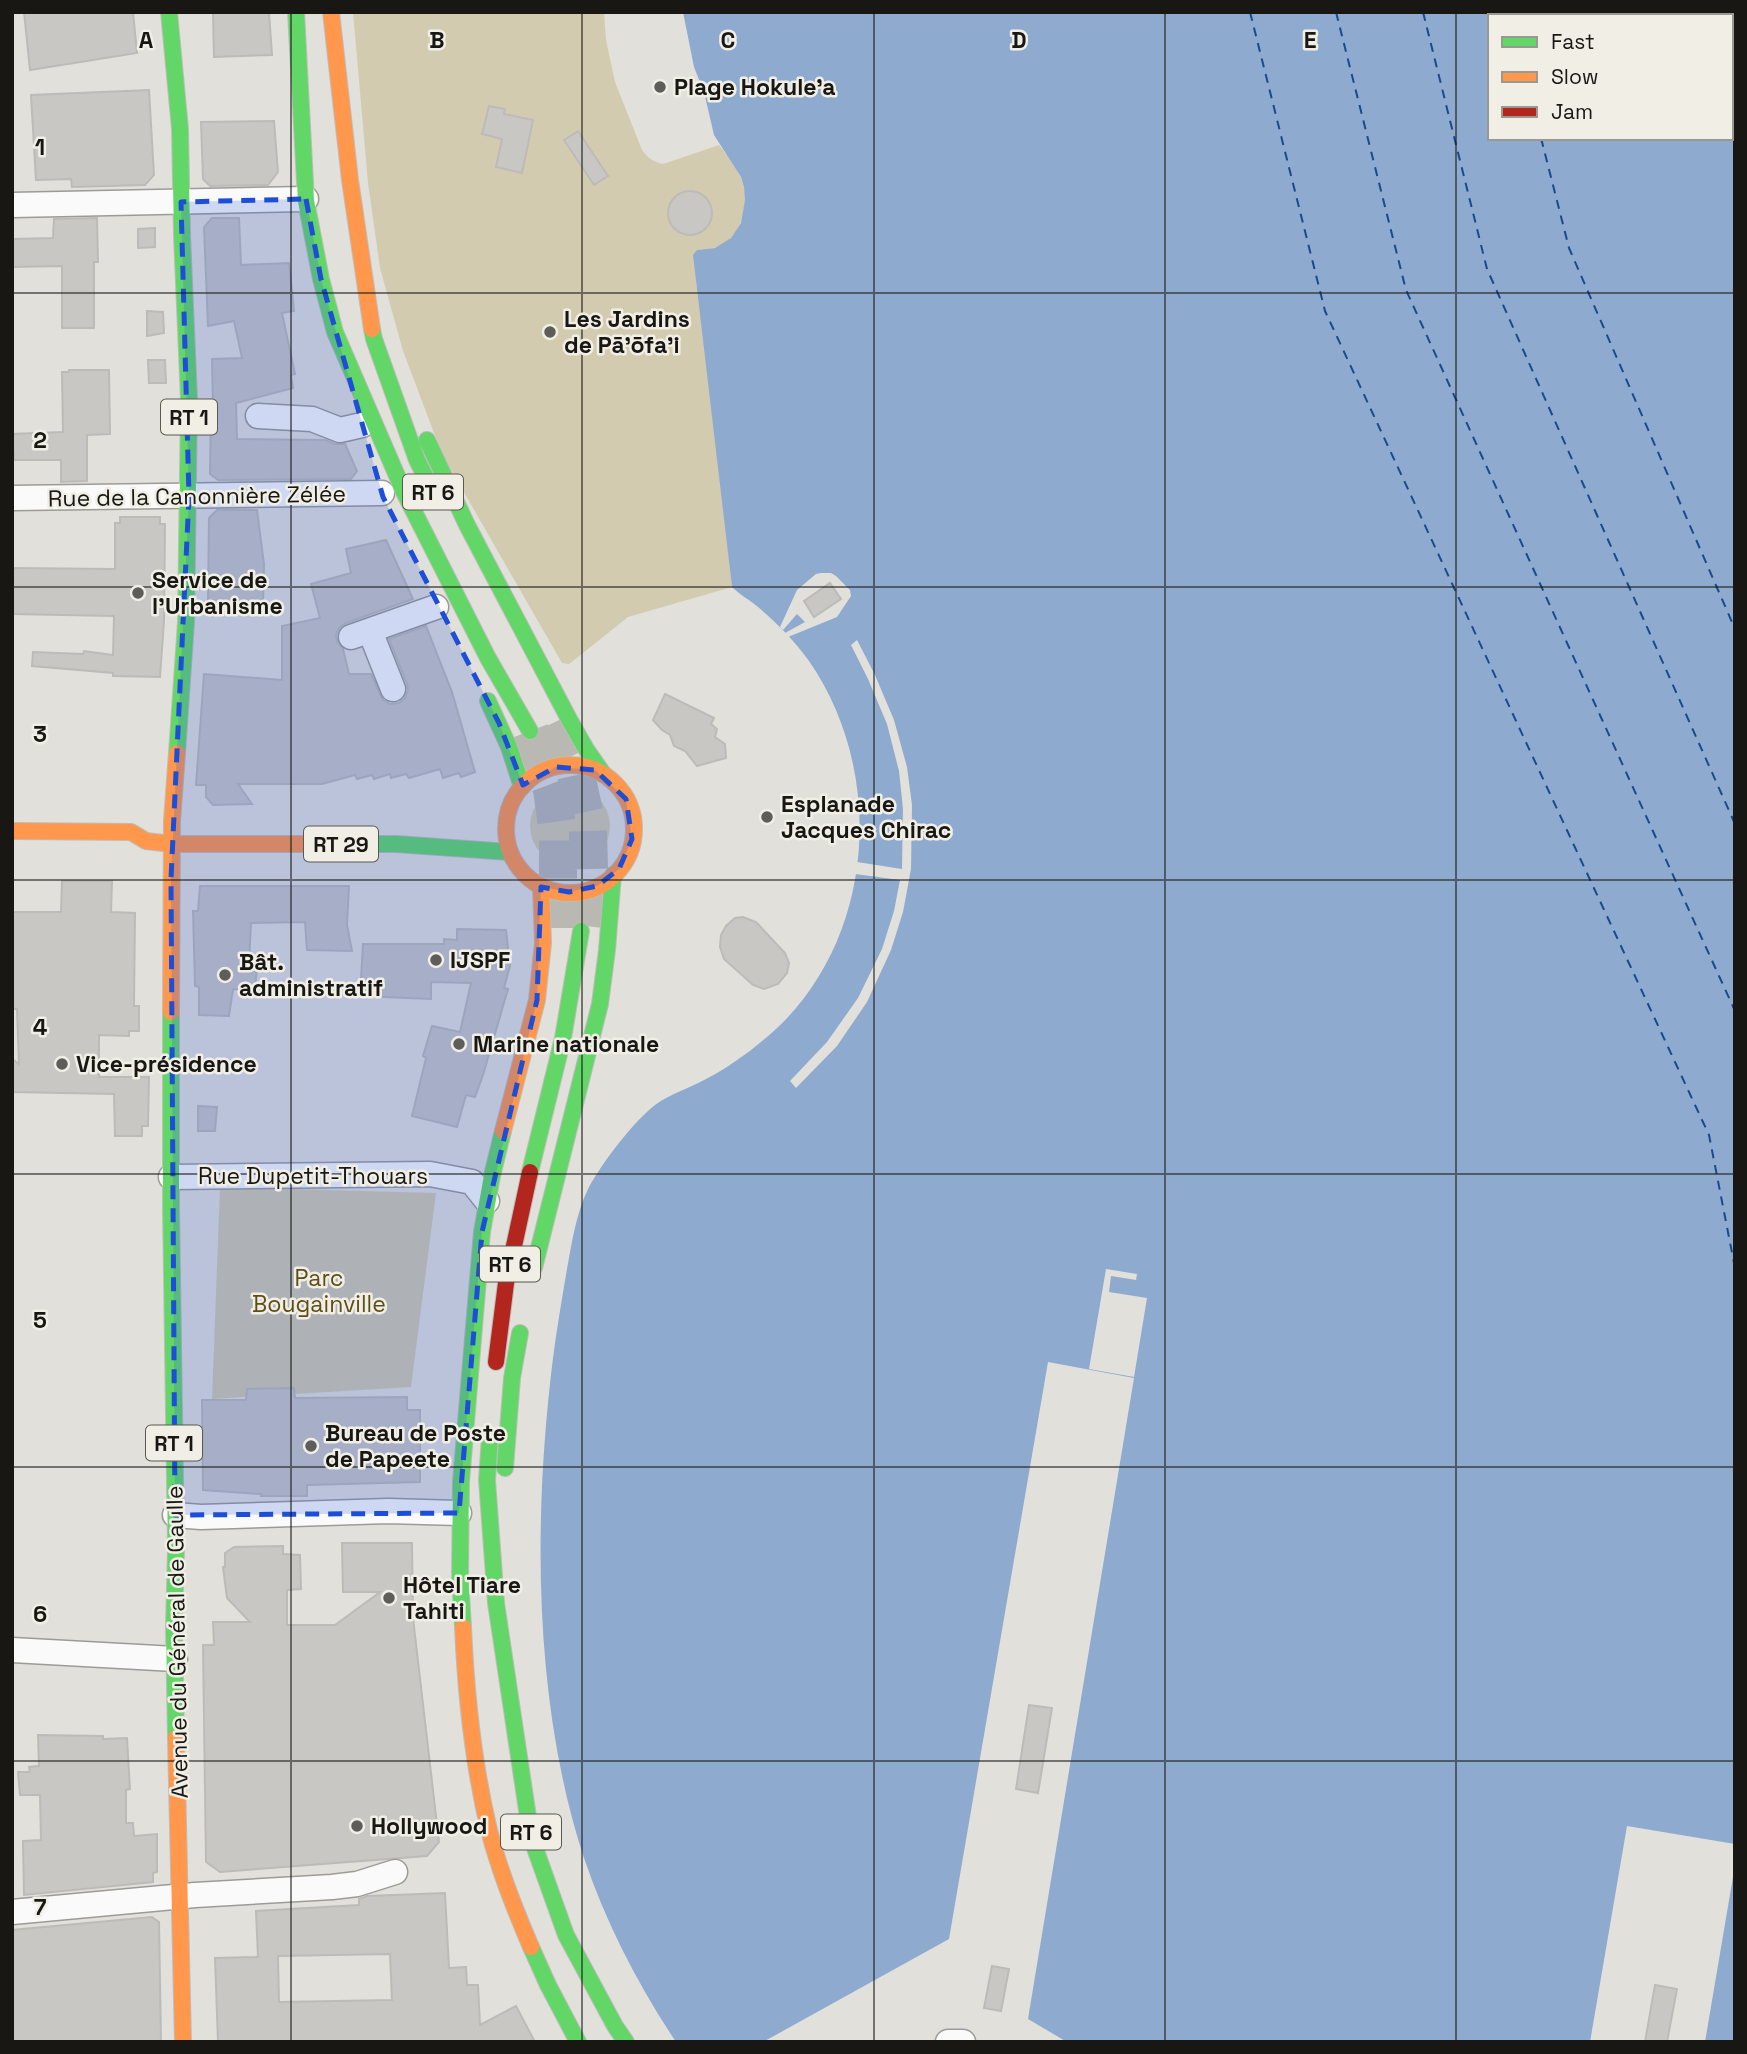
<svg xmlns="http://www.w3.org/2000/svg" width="1747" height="2054" font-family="'Space Grotesk',sans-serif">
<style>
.green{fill:#d3cbb0}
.water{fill:#8faacf;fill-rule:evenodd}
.pier{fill:#e1e0db}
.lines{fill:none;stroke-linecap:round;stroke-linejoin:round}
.ferry{stroke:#184b8e;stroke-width:2;stroke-dasharray:9 7;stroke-linecap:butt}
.building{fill:#c8c7c3;stroke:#bcbbb8;stroke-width:2;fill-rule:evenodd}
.primary-tunnel{stroke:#b9b8b3;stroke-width:38;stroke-dasharray:38 19;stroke-linecap:butt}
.street-casing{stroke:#9c9b97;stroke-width:27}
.fast-casing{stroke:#bebdba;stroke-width:18}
.slow-casing{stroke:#bebdba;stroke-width:18}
.jam-casing{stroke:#bebdba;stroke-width:18}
.street{stroke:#fafafa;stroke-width:24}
.fast{stroke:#63d668;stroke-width:16}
.slow{stroke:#ff974d;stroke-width:16}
.jam{stroke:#b3261e;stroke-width:16}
.marked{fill:#1d4ed8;fill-opacity:0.2;stroke:#1d4ed8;stroke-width:5;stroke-dasharray:14 9;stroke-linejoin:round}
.grid{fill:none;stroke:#181714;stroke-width:2;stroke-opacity:0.55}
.poi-dot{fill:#5e5d5a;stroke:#f1eee6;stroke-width:2.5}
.labels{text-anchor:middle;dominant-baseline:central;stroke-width:5;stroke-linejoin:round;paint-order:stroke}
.shield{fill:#f1eee6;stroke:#595853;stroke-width:2}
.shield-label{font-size:21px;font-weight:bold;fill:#181714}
.poi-label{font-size:23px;font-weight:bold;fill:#181714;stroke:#f1eee6;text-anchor:start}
.street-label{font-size:23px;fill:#181714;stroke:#f1eee6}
.park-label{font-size:23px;fill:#5d4d17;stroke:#f1eee6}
.grid-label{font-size:23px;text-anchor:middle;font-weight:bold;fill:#181714;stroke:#f1eee6;stroke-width:5;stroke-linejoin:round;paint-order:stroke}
</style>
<rect width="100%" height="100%" fill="#e1e0db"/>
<path class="green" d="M353,12H604L606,40L615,82L642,150C648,158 653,162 663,164L719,145C727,155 735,166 741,178C750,198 744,231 724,244C716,249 706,249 697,250L696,282L706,351L732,587L628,617L573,661L569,664L562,663L442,454L403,351L380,268L368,183Z
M530 826a40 40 0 1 1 80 0a40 40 0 1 1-80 0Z
M220,1187L436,1193L411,1387L212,1399Z"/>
<path class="water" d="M683,12H1735V1844L1627,1826L1590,2042H1067L1028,2019L1134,1378L1048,1362L949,1939L763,2042H676C638,1985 606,1923 584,1858C533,1703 533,1518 553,1358C557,1328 562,1298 567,1269C572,1242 576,1214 588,1189C601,1164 633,1122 655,1105C670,1094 690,1088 706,1079C729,1067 748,1053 767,1037C875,946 888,775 809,661C795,641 777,623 758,607C750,600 740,595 732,587L693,255L697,250L715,248L731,238L741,223L745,200L744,187L741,177L714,135L704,92L694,67ZM1490,16H1731V138H1490Z
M1735,1865V2042H1705Z"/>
<path class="pier" d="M821,573H831L836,576L850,590L851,596L837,617L788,637L785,633L805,622L797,614L783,630L780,627L797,590L816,574Z
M857,640L875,675L894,720L907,767L912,805L911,869L903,912L891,950L867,1002L837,1046L796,1088L790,1081L827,1042L858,998L882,949L894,911L900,880L855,874L857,862L902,869L903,809L899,771L887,724L868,679L851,645Z
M1106,1269L1137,1274L1136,1280L1111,1276L1109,1292L1147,1298L1134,1377L1089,1369Z"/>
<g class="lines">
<path class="ferry" d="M1250,12L1325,311L1709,1135L1735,1268
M1336,12L1406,290L1735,1011
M1423,12L1487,269L1735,824
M1509,12L1510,16
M1541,138L1569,248L1735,629"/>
</g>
<path class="building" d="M24,12H133L137,53L30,70Z
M213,12H269L272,55L214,57Z
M149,90L154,175L145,185L72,187L71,179L36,180L31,95Z
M489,106L505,109L504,114L533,120L522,173L496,167L502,139L482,134Z
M274,121L278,172L268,185L210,186L203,179L201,122Z
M578,131L608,176L594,185L564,140Z
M668 213a22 22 0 1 1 44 0a22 22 0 1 1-44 0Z
M97,218L98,262H94V328H62V266L12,267V239L53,238L54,219Z
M212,218H239L241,265L289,263L294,311L282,313L295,374L291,375L293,388L236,403L237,439L325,440L335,444H345L357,471L351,479L218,480L210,474L211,405L213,404L212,359L242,358L234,321L208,326L204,227Z
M155,228V247L138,248V229Z
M147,311L163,312L164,333L147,336Z
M148,360H165L166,383H149Z
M69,370H109L110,434L87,435V481L61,482V460H14L12,434L63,432L62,372H69Z
M217,510H257L264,564L263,603H208L209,518Z
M120,517H160V524H165L164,621L160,677L113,676V673L32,666L33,652L83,654L84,651L113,655L114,616L12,614V568L115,569V523H120Z
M386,540L413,599L346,623L339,628L336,635L337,641L343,649L349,674H371L383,700L390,704L399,703L405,698L408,690L407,684L389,639L426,626L452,692L475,772L461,777L459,773L443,778L440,769L409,778L406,774L391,778L390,774L374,779L372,775L357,779L355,775L322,784H238L252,804L213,805L206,797V785H196L204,674L282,680V626L320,618L311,584L351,573L346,549Z
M830,583L841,599L814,617L804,601Z
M665,694L714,718L711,724L717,729L715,737L725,744L726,758L697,766L685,751L674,746L670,735L662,730L653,720Z
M62,881H112L111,912L135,913L134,1006H139V1031H129V1036L99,1035V1077H149L148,1126H142V1136H115L114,1094L12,1092V1059L19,1064L17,1009H12V912H61Z
M200,886H349L347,925L352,951L307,950L305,922L251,923L249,963L257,964L255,991L233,989L229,1016L199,1015V987L195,986L193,911H198Z
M743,917L756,922L785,953L789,963L787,973L778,984L764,989L753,985L724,959L720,947L721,935L726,926L735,918Z
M457,929L506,930L510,966L504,988L508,989L483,1075L475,1097L466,1095L457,1127L412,1116L426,1058L423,1056L432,1026L460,1032L471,983L431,982V999L360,996L363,944H444V939L457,940Z
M198,1106L217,1107L215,1131H198Z
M294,1388L295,1398L407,1397V1410H420V1482L307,1485V1496H261V1494L203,1490L202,1400H246L247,1389Z
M342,1543H412L413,1618L439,1842L427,1856L220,1872L206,1862L203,1645H214L213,1622H250L227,1598L223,1567H225V1553L234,1547L283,1546V1554L300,1555L301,1589L287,1590V1625H335L380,1592H343Z
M1029,1705L1052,1708L1038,1793L1016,1789Z
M38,1735L103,1736V1739L127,1738L130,1789L126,1790V1823H133L134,1836L157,1834V1872L153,1873V1882L24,1895L23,1841L41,1840L40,1795H20L18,1772H30L29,1767L39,1766Z
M445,1893L449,1968L466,1967L467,1985H478L480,2025L516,2006L535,2042H218L215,1958L258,1957L256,1911L359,1905V1899L367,1896ZM390,1954L392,2000L279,2002L278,1956Z
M152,1917L159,1922L161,2042H12V1930Z
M992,1966L1009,1969L1001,2011L984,2008Z
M1655,1985L1677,1989L1667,2042H1645Z"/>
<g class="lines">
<path class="primary-tunnel" d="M551,724L576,775L588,830L589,869L581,931
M530,731L552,789L558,833V928"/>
<defs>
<path id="street" d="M12,205L306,199
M258,416L312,419L340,430L362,425
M12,498L382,493
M370,631L393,689
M351,637L436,607
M171,1177L430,1174L472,1182L487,1201
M175,1515L201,1517L388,1511L459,1513
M12,1650L175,1659
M12,1912L195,1895L332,1887L357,1884L395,1872
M948,2042H963"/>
<path id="fast" d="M169,12L180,129L182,236L189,400L186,622L177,753
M296,12L306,201L321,279L335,332L404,492L488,658L530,731
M372,329L374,339L417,460L425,476
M427,440L467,525L570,721L586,749L604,775
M488,701L509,747L522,787
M325,844H396L510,852
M171,1012V1208L176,1548L174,1628L176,1738
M530,1172L563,1038L581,931
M534,1268L600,1004L607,950L613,875
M490,1436L487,1480L496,1603L531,1837L566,1935L615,2026L626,2042
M505,1468L512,1378L520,1333
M463,1627L460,1577L461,1482L482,1232L492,1176L503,1131
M531,1947L548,1985L578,2042"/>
<path id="slow" d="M331,12L350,180L372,329
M506 829a64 64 0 1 1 128 0a64 64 0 1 1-128 0Z
M12,831L131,832L146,841L172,844H325
M171,1012L172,821L177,753
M503,1131L537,1000L543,943L541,886
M463,1627C466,1696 473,1763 489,1830C499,1870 515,1910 531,1947
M176,1738L183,2042"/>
<path id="jam" d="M496,1362L506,1283L530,1172"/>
</defs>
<use href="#street" class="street-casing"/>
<use href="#fast" class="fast-casing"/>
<use href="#slow" class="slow-casing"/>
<use href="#jam" class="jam-casing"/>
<use href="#street" class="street"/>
<use href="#fast" class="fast"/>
<use href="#slow" class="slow"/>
<use href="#jam" class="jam"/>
</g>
<path class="marked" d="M306,199L321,279L383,497L499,723L523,785L556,767L595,770L626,799L632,839L619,869L597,886L569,892L541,887L537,1000L482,1232L459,1513L175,1515L171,879L189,496L181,202Z"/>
<path class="grid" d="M291,12V2042M582,12V2042M874,12V2042M1165,12V2042M1456,12V2042M12,293H1735M12,587H1735M12,880H1735M12,1174H1735M12,1467H1735M12,1761H1735"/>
<g class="poi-dot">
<circle cx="660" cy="87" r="7"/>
<circle cx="550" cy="332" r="7"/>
<circle cx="138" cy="593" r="7"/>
<circle cx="767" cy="817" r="7"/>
<circle cx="436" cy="960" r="7"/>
<circle cx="225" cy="975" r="7"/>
<circle cx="459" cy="1044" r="7"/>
<circle cx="62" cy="1064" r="7"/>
<circle cx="311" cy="1446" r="7"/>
<circle cx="389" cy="1598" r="7"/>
<circle cx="357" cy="1826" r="7"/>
</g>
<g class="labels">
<g class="shield">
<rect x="161" y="399.5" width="56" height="35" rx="5"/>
<rect x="403" y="474.5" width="60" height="35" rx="5"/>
<rect x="304" y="826.5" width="74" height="35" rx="5"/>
<rect x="480" y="1246.5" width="60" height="35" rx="5"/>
<rect x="146" y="1425.5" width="56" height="35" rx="5"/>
<rect x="501" y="1814.5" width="60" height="35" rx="5"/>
</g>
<g class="shield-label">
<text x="189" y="417">RT 1</text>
<text x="433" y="492">RT 6</text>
<text x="341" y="844">RT 29</text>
<text x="510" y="1264">RT 6</text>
<text x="174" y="1443">RT 1</text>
<text x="531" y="1832">RT 6</text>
</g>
<g class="poi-label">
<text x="674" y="87">Plage Hokule'a</text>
<text x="564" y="319">Les Jardins<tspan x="564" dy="26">de Pā'ōfa'i</tspan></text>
<text x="152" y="580">Service de<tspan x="152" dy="26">l'Urbanisme</tspan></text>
<text x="781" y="804">Esplanade<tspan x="781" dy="26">Jacques Chirac</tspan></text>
<text x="450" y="960">IJSPF</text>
<text x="239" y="962">Bât.<tspan x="239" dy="26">administratif</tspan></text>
<text x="473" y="1044">Marine nationale</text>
<text x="76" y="1064">Vice-présidence</text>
<text x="325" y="1433">Bureau de Poste<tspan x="325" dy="26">de Papeete</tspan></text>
<text x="403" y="1585">Hôtel Tiare<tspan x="403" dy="26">Tahiti</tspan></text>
<text x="371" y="1826">Hollywood</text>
</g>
<g class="street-label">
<text transform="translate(197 496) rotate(-1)">Rue de la Canonnière Zélée</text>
<text x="313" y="1176">Rue Dupetit-Thouars</text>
<text transform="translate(177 1642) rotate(-91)">Avenue du Général de Gaulle</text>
</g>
<g class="park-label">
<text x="319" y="1278">Parc<tspan x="319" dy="26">Bougainville</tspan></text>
</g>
</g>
<g class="grid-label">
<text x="146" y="48">A</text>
<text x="437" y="48">B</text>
<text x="728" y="48">C</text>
<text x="1019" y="48">D</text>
<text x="1310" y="48">E</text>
<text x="40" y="155">1</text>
<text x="40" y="448">2</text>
<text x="40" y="742">3</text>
<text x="40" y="1035">4</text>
<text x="40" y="1328">5</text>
<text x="40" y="1622">6</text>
<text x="40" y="1915">7</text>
</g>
<rect width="1747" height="2054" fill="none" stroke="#181714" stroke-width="28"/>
<rect x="1488" y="14" width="245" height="126" fill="#f1eee6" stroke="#9a9892" stroke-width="2"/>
<rect x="1502" y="37" width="35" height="10" fill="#63d668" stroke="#9a9892" stroke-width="2"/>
<text x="1551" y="49" font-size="21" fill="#181714">Fast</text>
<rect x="1502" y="72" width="35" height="10" fill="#ff974d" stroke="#9a9892" stroke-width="2"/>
<text x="1551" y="84" font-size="21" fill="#181714">Slow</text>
<rect x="1502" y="107" width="35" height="10" fill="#b3261e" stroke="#9a9892" stroke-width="2"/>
<text x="1551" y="119" font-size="21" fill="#181714">Jam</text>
</svg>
